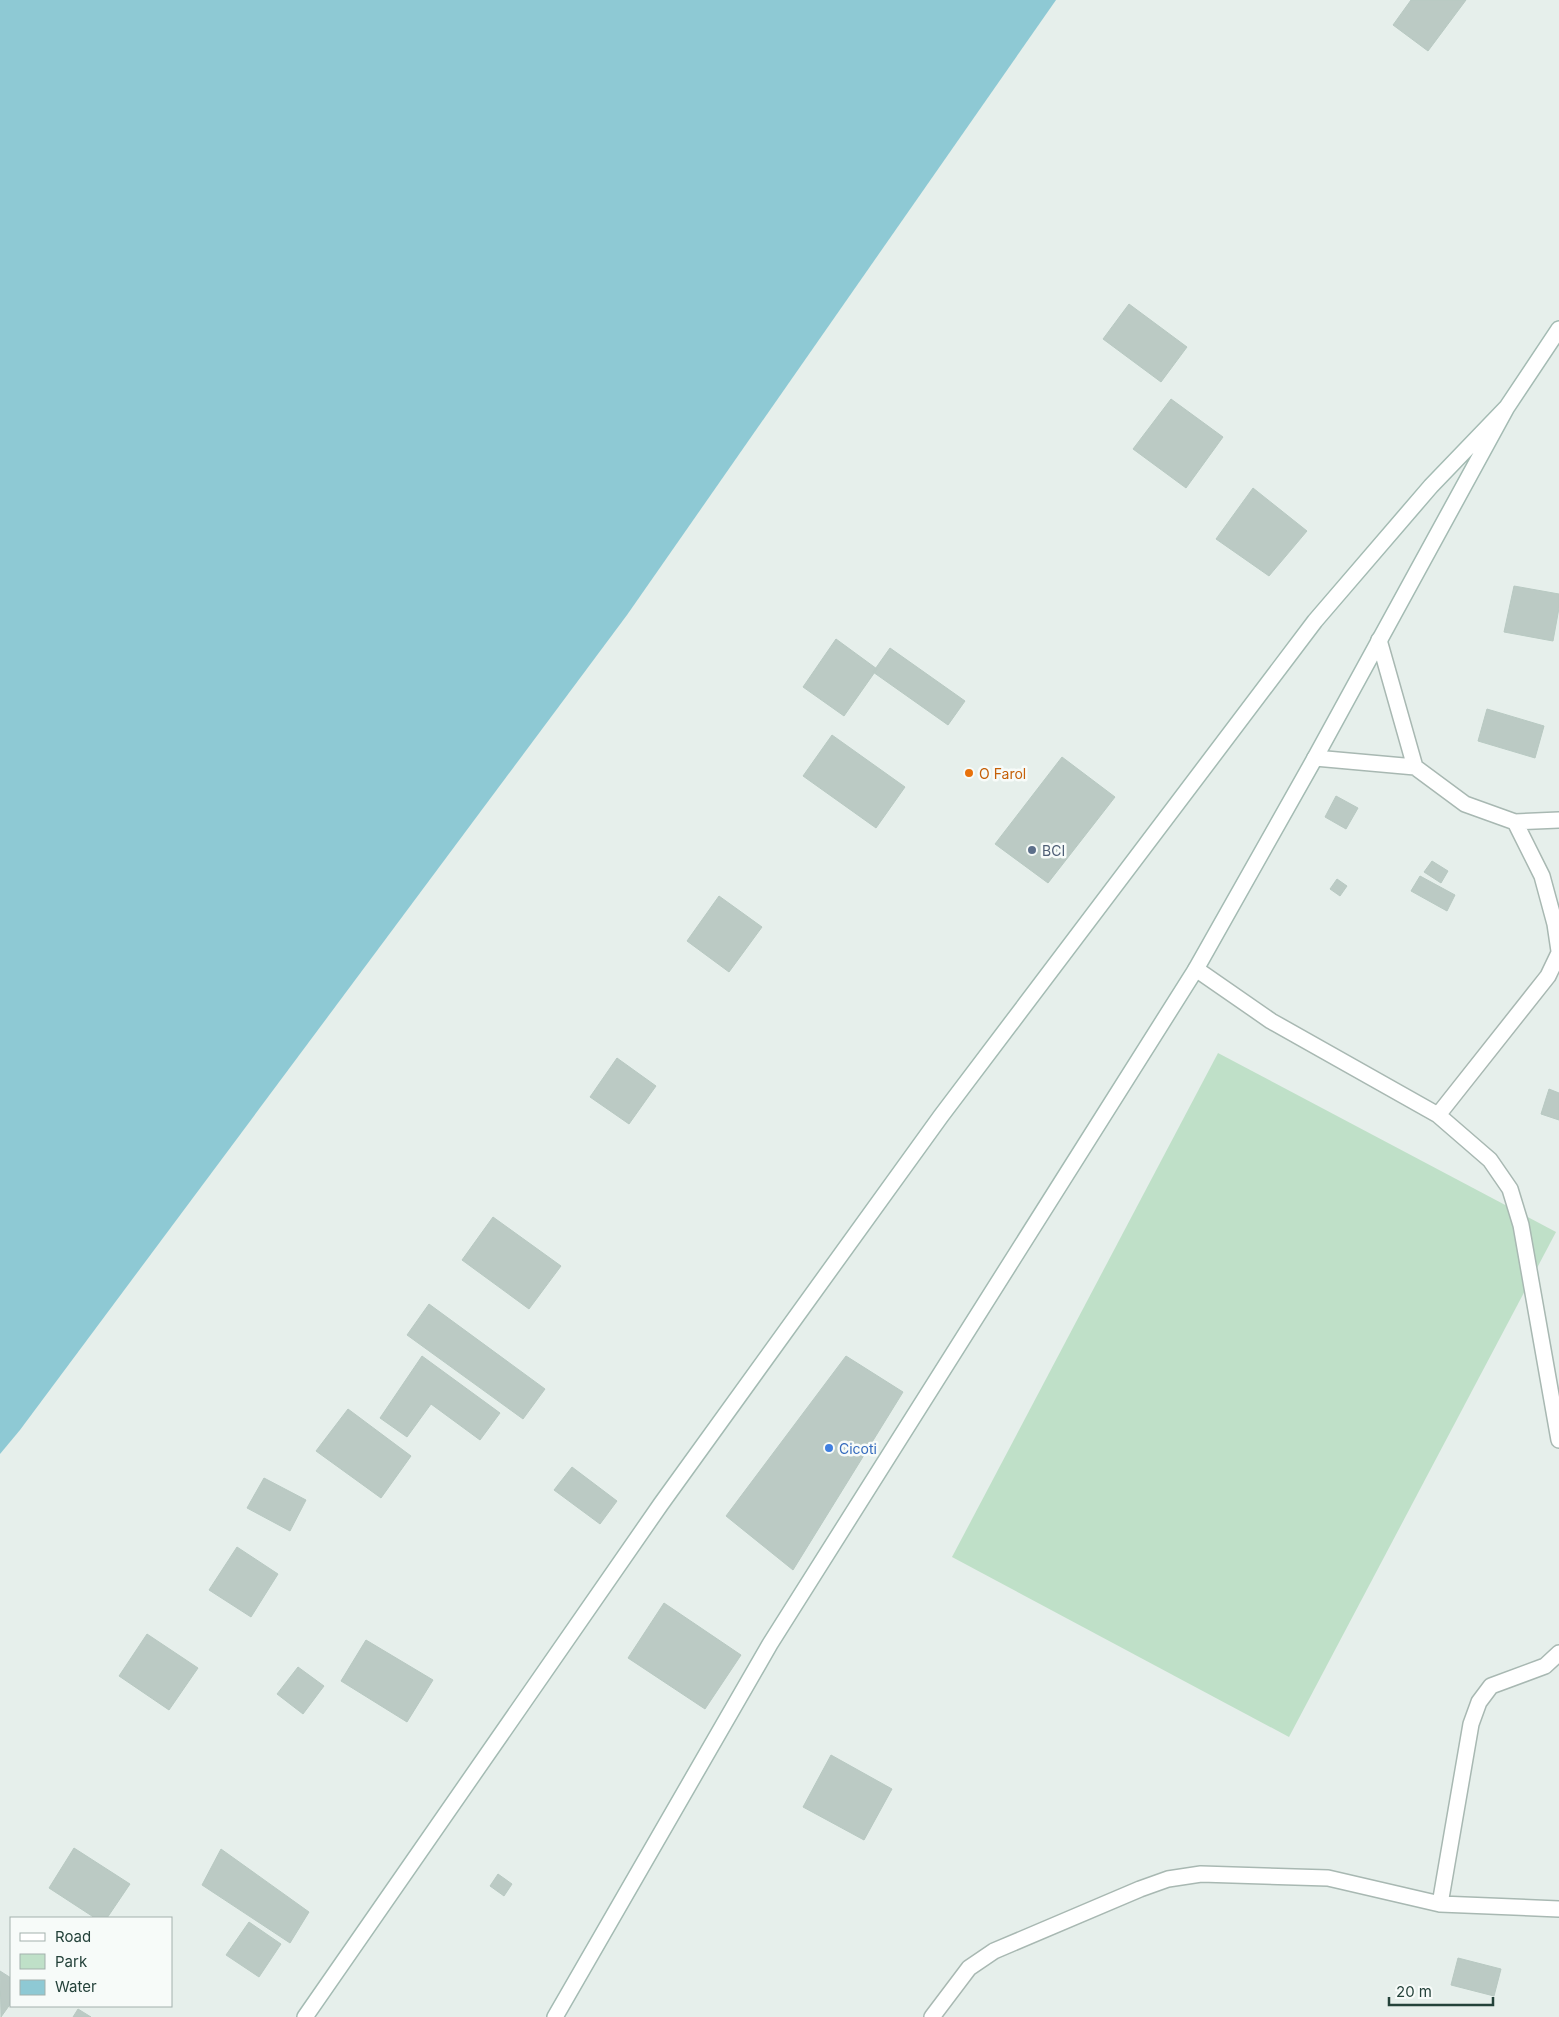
<svg xmlns="http://www.w3.org/2000/svg" width="1559" height="2017" font-family="Inter,sans-serif">
<style>
.green{fill:#bfe0c8}
.water{fill:#8ec9d4}
.building{fill:#bbcac4;stroke:#b8c9c2}
.lines{fill:none;stroke-linecap:round;stroke-linejoin:round}
.street-casing{stroke:#a8b8b2;stroke-width:18}
.secondary-casing{stroke:#a4bbb3;stroke-width:18}
.street{stroke:#fff;stroke-width:15}
.secondary{stroke:#fff;stroke-width:15}
.food-dot{fill:#e8710a;stroke:#f7fbf9;stroke-width:2}
.service-dot{fill:#5c6f8a;stroke:#f7fbf9;stroke-width:2}
.shop-dot{fill:#3f7fe0;stroke:#f7fbf9;stroke-width:2}
.labels{text-anchor:middle;dominant-baseline:central;stroke-width:5;stroke-linejoin:round;paint-order:stroke}
.food-label{font-size:14px;fill:#c56008;stroke:#f7fbf9;text-anchor:start}
.service-label{font-size:14px;fill:#4e5e75;stroke:#f7fbf9;text-anchor:start}
.shop-label{font-size:14px;fill:#366cbe;stroke:#f7fbf9;text-anchor:start}
</style>
<rect width="100%" height="100%" fill="#e6efeb"/>
<path class="green" d="M1218,1053L1556,1232L1289,1737L952,1557Z"/>
<path class="water" d="M0,0H1056L627,615L20,1430L0,1454Z"/>
<path class="building" d="M1411,0H1466L1428,51L1393,25Z
M1129,304L1187,347L1161,382L1103,339Z
M1171,399L1223,437L1186,488L1133,449Z
M1253,488L1307,531L1269,576L1216,539Z
M1514,586L1559,594V608L1553,641L1504,632Z
M836,639L877,669L844,716L803,687Z
M890,648L965,701L948,725L873,672Z
M1487,709L1544,726L1535,758L1478,741Z
M832,735L905,787L876,828L803,776Z
M1062,757L1115,797L1048,883L995,844Z
M1336,796L1358,808L1346,829L1325,817Z
M1432,861L1448,871L1441,883L1424,872Z
M1420,876L1455,895L1447,911L1411,891Z
M1337,879L1347,886L1340,896L1330,889Z
M719,896L762,927L729,972L687,941Z
M617,1058L656,1086L629,1124L590,1097Z
M1549,1089L1559,1093V1120L1541,1114Z
M493,1217L561,1266L529,1309L462,1260Z
M429,1304L545,1389L523,1419L407,1335Z
M422,1356L500,1413L480,1440L431,1404L407,1437L380,1418Z
M846,1356L903,1392L793,1570L726,1516Z
M348,1409L411,1456L381,1498L316,1451Z
M572,1467L617,1501L600,1524L554,1490Z
M264,1478L306,1500L290,1531L247,1508Z
M237,1547L278,1574L251,1617L209,1590Z
M664,1603L741,1655L705,1709L628,1658Z
M147,1634L198,1668L169,1710L119,1676Z
M366,1640L433,1680L407,1722L341,1681Z
M298,1667L324,1686L303,1714L277,1694Z
M831,1755L892,1789L864,1840L803,1807Z
M74,1848L130,1884L107,1918H95L49,1888Z
M221,1849L309,1912L290,1943L202,1885Z
M498,1874L512,1884L504,1896L490,1886Z
M249,1922L281,1944L259,1977L226,1955Z
M1458,1958L1501,1969L1494,1996L1451,1985Z
M0,1971L11,1978V2003L1,2017Z
M78,2009L91,2017H73Z"/>
<g class="lines">
<defs>
<path id="street" d="M1379,640L1415,767
M1315,758L1415,767L1465,804L1515,822L1559,820
M1515,822L1542,876L1555,924L1559,951
M1196,969L1271,1021L1438,1115L1490,1160L1510,1189L1521,1225L1559,1440
M1438,1115L1548,976L1559,953
M1440,1904L1471,1724L1479,1702L1491,1686L1545,1666L1559,1653
M932,2017L969,1968L994,1951L1140,1889L1168,1879L1201,1874L1328,1878L1440,1904L1559,1909"/>
<path id="secondary" d="M305,2017L661,1504L941,1116L1315,621L1431,486L1507,407
M555,2017L770,1644L1196,969L1315,758L1507,407L1559,329"/>
</defs>
<use href="#street" class="street-casing"/>
<use href="#secondary" class="secondary-casing"/>
<use href="#street" class="street"/>
<use href="#secondary" class="secondary"/>
</g>
<circle class="food-dot" cx="969" cy="773" r="5"/>
<circle class="service-dot" cx="1032" cy="850" r="5"/>
<circle class="shop-dot" cx="829" cy="1448" r="5"/>
<g class="labels">
<g class="food-label">
<text x="979" y="773">O Farol</text>
</g>
<g class="service-label">
<text x="1042" y="850">BCI</text>
</g>
<g class="shop-label">
<text x="839" y="1448">Cicoti</text>
</g>
</g>
<rect x="10" y="1917" width="162" height="90" fill="#f7fbf9" stroke="#a3b1ad"/>
<rect x="20" y="1933" width="25" height="8" fill="#ffffff" stroke="#a3b1ad"/>
<text x="55" y="1942" font-size="15" fill="#24423a">Road</text>
<rect x="20" y="1954" width="25" height="15" fill="#bfe0c8" stroke="#a3b1ad"/>
<text x="55" y="1967" font-size="15" fill="#24423a">Park</text>
<rect x="20" y="1980" width="25" height="15" fill="#8ec9d4" stroke="#a3b1ad"/>
<text x="55" y="1992" font-size="15" fill="#24423a">Water</text>
<path d="M1389 1997v8h104v-8" fill="none" stroke="#24423a" stroke-width="2.5"/>
<text x="1396" y="1997" font-size="15" fill="#24423a" stroke="#f7fbf9" stroke-width="4" paint-order="stroke">20 m</text>
</svg>
